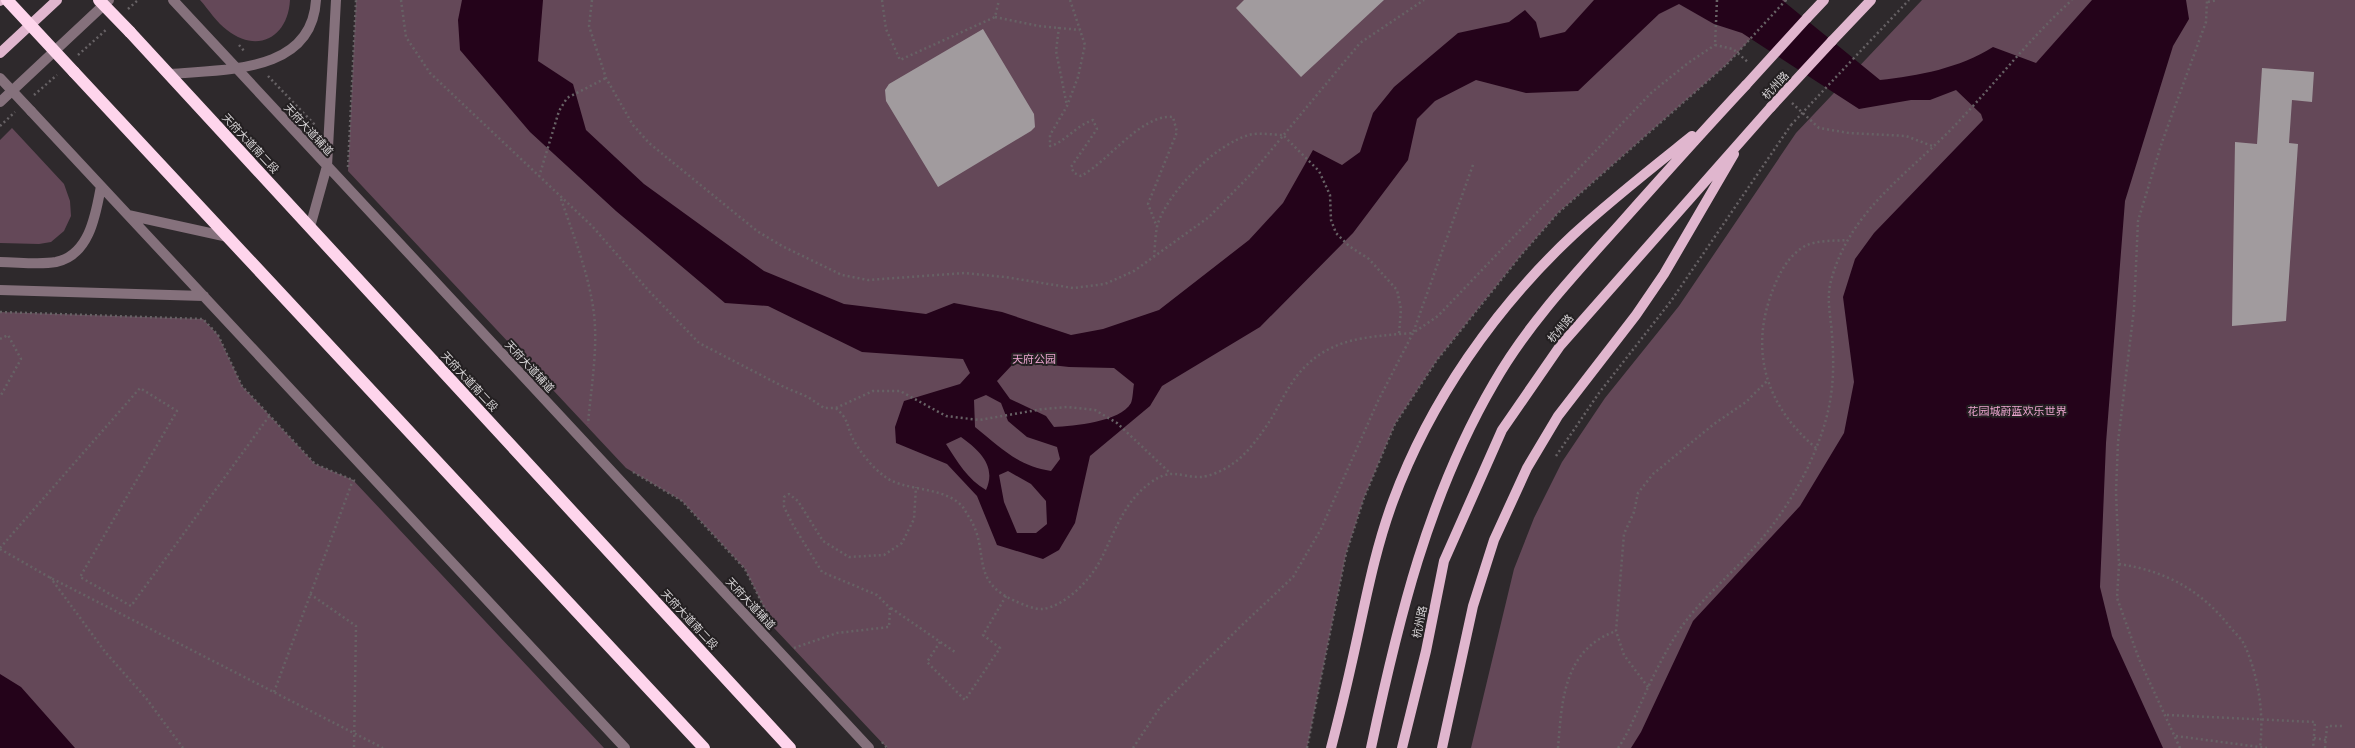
<svg xmlns="http://www.w3.org/2000/svg" width="2355" height="748" font-family="'Golos Text','Noto Sans SC',sans-serif">
<style>
.green{fill:#644858}
.water{fill:#24031a;fill-rule:evenodd}
.building{fill:#a19b9e}
.lines{fill:none;stroke-linecap:round;stroke-linejoin:round}
.path{stroke:#676265;stroke-width:2.5;stroke-dasharray:2 3;stroke-linecap:butt}
.minor{stroke:#85717c;stroke-width:10}
.major{stroke:#e0b6ce;stroke-width:10}
.highway{stroke:#fed5ec;stroke-width:12}
.path-bridge{stroke:#676265;stroke-width:2.5;stroke-dasharray:2 3;stroke-linecap:butt}
.minor-bridge{stroke:#85717c;stroke-width:10}
.major-bridge{stroke:#e0b6ce;stroke-width:10}
.highway-bridge{stroke:#fed5ec;stroke-width:12}
.labels{text-anchor:middle;dominant-baseline:central;stroke-width:4;stroke-linejoin:round;paint-order:stroke}
.street-label{font-size:11px;fill:#d7d4d6;stroke:#242022}
.park-label{font-size:11px;fill:#eba5cf;stroke:#242022}
</style>
<rect width="100%" height="100%" fill="#2e292c"/>
<path class="green" d="M200,0H290C288,37 258,54 227,30C217,23 209,10 200,0Z
M356,0H1787L1727,64L1558,213L1522,254L1437,360L1395,424L1364,498L1346,554L1307,748H887L774,628L745,569L682,501L626,468L348,171Z
M1922,0H2355V748H1471L1514,569L1534,518L1562,462L1605,398L1679,306L1796,133Z
M12,128L64,184L70,201L71,216L64,231L51,242L39,244L0,243V140Z
M0,312L203,319L218,335L242,386L315,464L353,480L604,748H0Z"/>
<path class="water" d="M462,0H543L538,61L573,84L586,130L644,184L764,271L844,304L926,314L954,303L1002,312L1071,335L1103,329L1159,310L1249,240L1283,203L1313,150L1342,165L1360,152L1373,113L1394,87L1458,33L1509,22L1525,10L1536,22L1540,38L1565,32L1594,0H1782L1880,80C1918,76 1960,68 1993,47L2036,63L2092,0H2186L2189,19L2173,46L2125,201L2106,443L2100,587L2112,636L2163,748H1631L1641,732L1693,621L1800,506L1844,433L1854,382L1843,297L1855,259L1874,233L1983,120L1981,114L1956,90L1930,100H1911L1859,109L1742,33L1714,24L1679,4L1659,14L1578,91L1526,93L1476,80L1435,101L1417,119L1408,160L1353,233L1260,327L1162,386L1150,406L1090,456L1075,523L1059,550L1043,559L997,545L977,496L947,464L896,443L895,427L904,401L960,384L970,373L963,359L862,352L768,306L725,303L616,211L530,132L460,50L458,20ZM1033,363L1069,367L1114,368L1134,384C1133,389 1133,398 1131,403C1120,422 1074,426 1054,427L1046,416L1010,399L997,381L1013,364ZM986,395L1001,403L1008,421L1027,437L1057,447L1060,459L1051,471C1018,466 1001,448 975,427L974,400ZM961,437C979,450 997,466 986,490C968,480 957,461 946,444ZM1008,471L1031,484L1046,501L1047,524L1036,533H1017L1004,502L999,475Z
M0,674L21,687L75,748H0Z"/>
<path class="building" d="M1244,0H1384L1301,77L1236,8Z
M983,29L1034,114L1035,127L1031,131L938,187L886,101L885,90L889,84Z
M2262,68L2314,72L2312,102L2292,100L2289,143L2298,144L2286,321L2232,326L2235,142L2257,144Z"/>
<g class="lines">
<path class="path" d="M401,0L406,37L430,73L592,226L649,291L699,343L784,387L808,397L824,408H836L873,391H900L946,416L979,420L1043,409L1068,407L1095,410L1117,423L1169,472
M592,0L589,26L606,78L633,125L649,143L757,231L782,246L842,275L868,280L965,273L1005,277L1073,288L1105,284L1134,271L1209,217L1253,172L1360,43L1424,0
M882,0L886,29L900,60L995,17L999,0
M1070,0L1085,45L1078,77L1067,106L1050,135V146C1064,143 1075,126 1093,120L1097,129L1071,167L1074,173L1081,176C1109,161 1141,114 1173,117L1177,132L1148,204L1157,227
M1717,0L1715,45L1733,49L1749,63
M1786,0H1787
M2208,2L2217,0
M128,9L138,0
M995,17L1039,26L1080,30
M1059,27L1056,51L1067,106
M239,45L245,52
M78,55L107,29
M1853,59L1909,0
M268,76L316,126
M34,95L57,75
M1792,103L1819,128L1849,133L1906,136L1935,147
M0,126L15,112
M348,167L356,0
M539,177L559,111L567,98L606,78
M561,199C574,237 589,274 594,314C598,350 591,388 588,424
M1154,257C1155,248 1155,237 1157,227C1165,194 1216,144 1249,135C1259,132 1273,135 1283,135L1319,171L1330,195L1331,220L1336,233L1349,246L1369,259L1397,290L1401,309L1399,334
M0,312L203,319L218,335L242,386L315,464L355,481
M0,339L8,335L21,359L0,397
M836,408C849,420 846,424 853,439C860,452 872,467 884,476C902,491 940,486 960,504C964,507 966,513 969,517C991,551 968,580 1015,601C1022,604 1035,610 1043,609C1065,606 1090,580 1100,561C1115,532 1123,503 1150,483C1172,467 1178,477 1201,477C1208,477 1224,470 1231,465C1248,454 1262,433 1273,416C1280,403 1287,389 1296,377C1327,337 1366,337 1413,333L1474,162
M1816,448C1766,406 1748,350 1774,287C1780,272 1789,255 1805,246C1817,240 1833,241 1847,240
M1556,456L1599,393L1671,301L1791,125
M633,472L682,501L745,569L771,621
M0,548L140,388L177,411L80,577L131,606L270,415
M0,549L49,577L383,748
M2119,564C2166,571 2201,590 2230,627C2235,633 2242,639 2245,646C2259,678 2264,714 2260,748
M50,577L106,653L146,698L183,748
M310,594L356,626L354,748
M891,608L955,652
M940,642L927,662L965,700L1000,648L983,635L1006,596
M794,648L837,633L889,627L890,608L877,595L822,572L793,525L784,507V497L789,494L798,501L823,541L849,557L884,555L902,543L914,519L916,487
M1648,687L1624,655L1616,631L1624,534L1634,512L1638,493L1653,474L1714,424L1746,402L1767,381
M274,692L353,480
M2167,715L2315,722L2313,748
M2176,736L2267,748
M2314,738L2326,740
M882,742L887,748
M1133,748L1161,706L1241,626L1293,577L1321,529L1378,401L1413,333L1438,316L1651,93L1688,63L1715,45
M1307,748L1346,554L1364,498L1395,424L1437,360L1522,254L1558,213L1727,64
M1558,748C1562,701 1563,650 1616,631
M1618,748C1628,734 1634,718 1641,703C1651,680 1663,656 1676,635C1697,602 1727,579 1752,550C1774,526 1794,496 1808,467C1830,419 1836,388 1832,335C1831,317 1826,299 1831,281C1850,208 1912,172 1960,120C1998,80 2031,37 2072,0
M2180,748L2139,659L2117,598L2119,564L2116,492L2118,442L2134,309L2138,221L2162,142L2206,22L2207,0
M2325,748L2327,726H2344"/>
<path class="minor" d="M173,0L869,748
M170,74C224,69 312,74 316,0
M0,102L109,0
M31,111L625,748
M128,215L228,237
M310,227L327,166L336,0
M0,262C18,262 39,265 56,262C90,255 96,213 101,186
M0,290L204,296"/>
<path class="major" d="M0,1L1,0
M1807,18L1824,0
M1832,41L1871,0
M0,53L57,0
M1331,748C1338,721 1345,693 1351,666C1364,610 1373,555 1393,501C1430,401 1495,308 1573,235C1611,200 1652,168 1692,136
M1371,748C1398,621 1428,496 1494,383C1527,325 1575,274 1620,224C1661,178 1703,131 1746,85
M1402,748L1426,651L1444,561L1502,430L1560,346L1771,107
M1442,748L1473,606L1494,540L1527,468L1558,416L1636,315L1664,274L1734,154"/>
<path class="highway" d="M130,32L790,748
M74,72L704,748"/>
<path class="path-bridge" d="M1727,64L1786,0
M1791,125L1853,59"/>
<path class="minor-bridge" d="M0,78L31,111"/>
<path class="major-bridge" d="M1746,85L1807,18
M1771,107L1832,41"/>
<path class="highway-bridge" d="M7,0L74,72
M99,0L130,32"/>
</g>
<g class="labels">
<g class="street-label">
<text transform="translate(1775 85) rotate(-47)">杭州路</text>
<text transform="translate(309 129) rotate(47)">天府大道辅道</text>
<text transform="translate(251 143) rotate(47)">天府大道南二段</text>
<text transform="translate(1560 328) rotate(-50)">杭州路</text>
<text transform="translate(530 366) rotate(47)">天府大道辅道</text>
<text transform="translate(470 381) rotate(47)">天府大道南二段</text>
<text transform="translate(751 603) rotate(47)">天府大道辅道</text>
<text transform="translate(690 619) rotate(47)">天府大道南二段</text>
<text transform="translate(1419 622) rotate(-78)">杭州路</text>
</g>
<g class="park-label">
<text x="1034" y="358">天府公园</text>
<text x="2017" y="410">花园城蔚蓝欢乐世界</text>
</g>
</g>
</svg>
